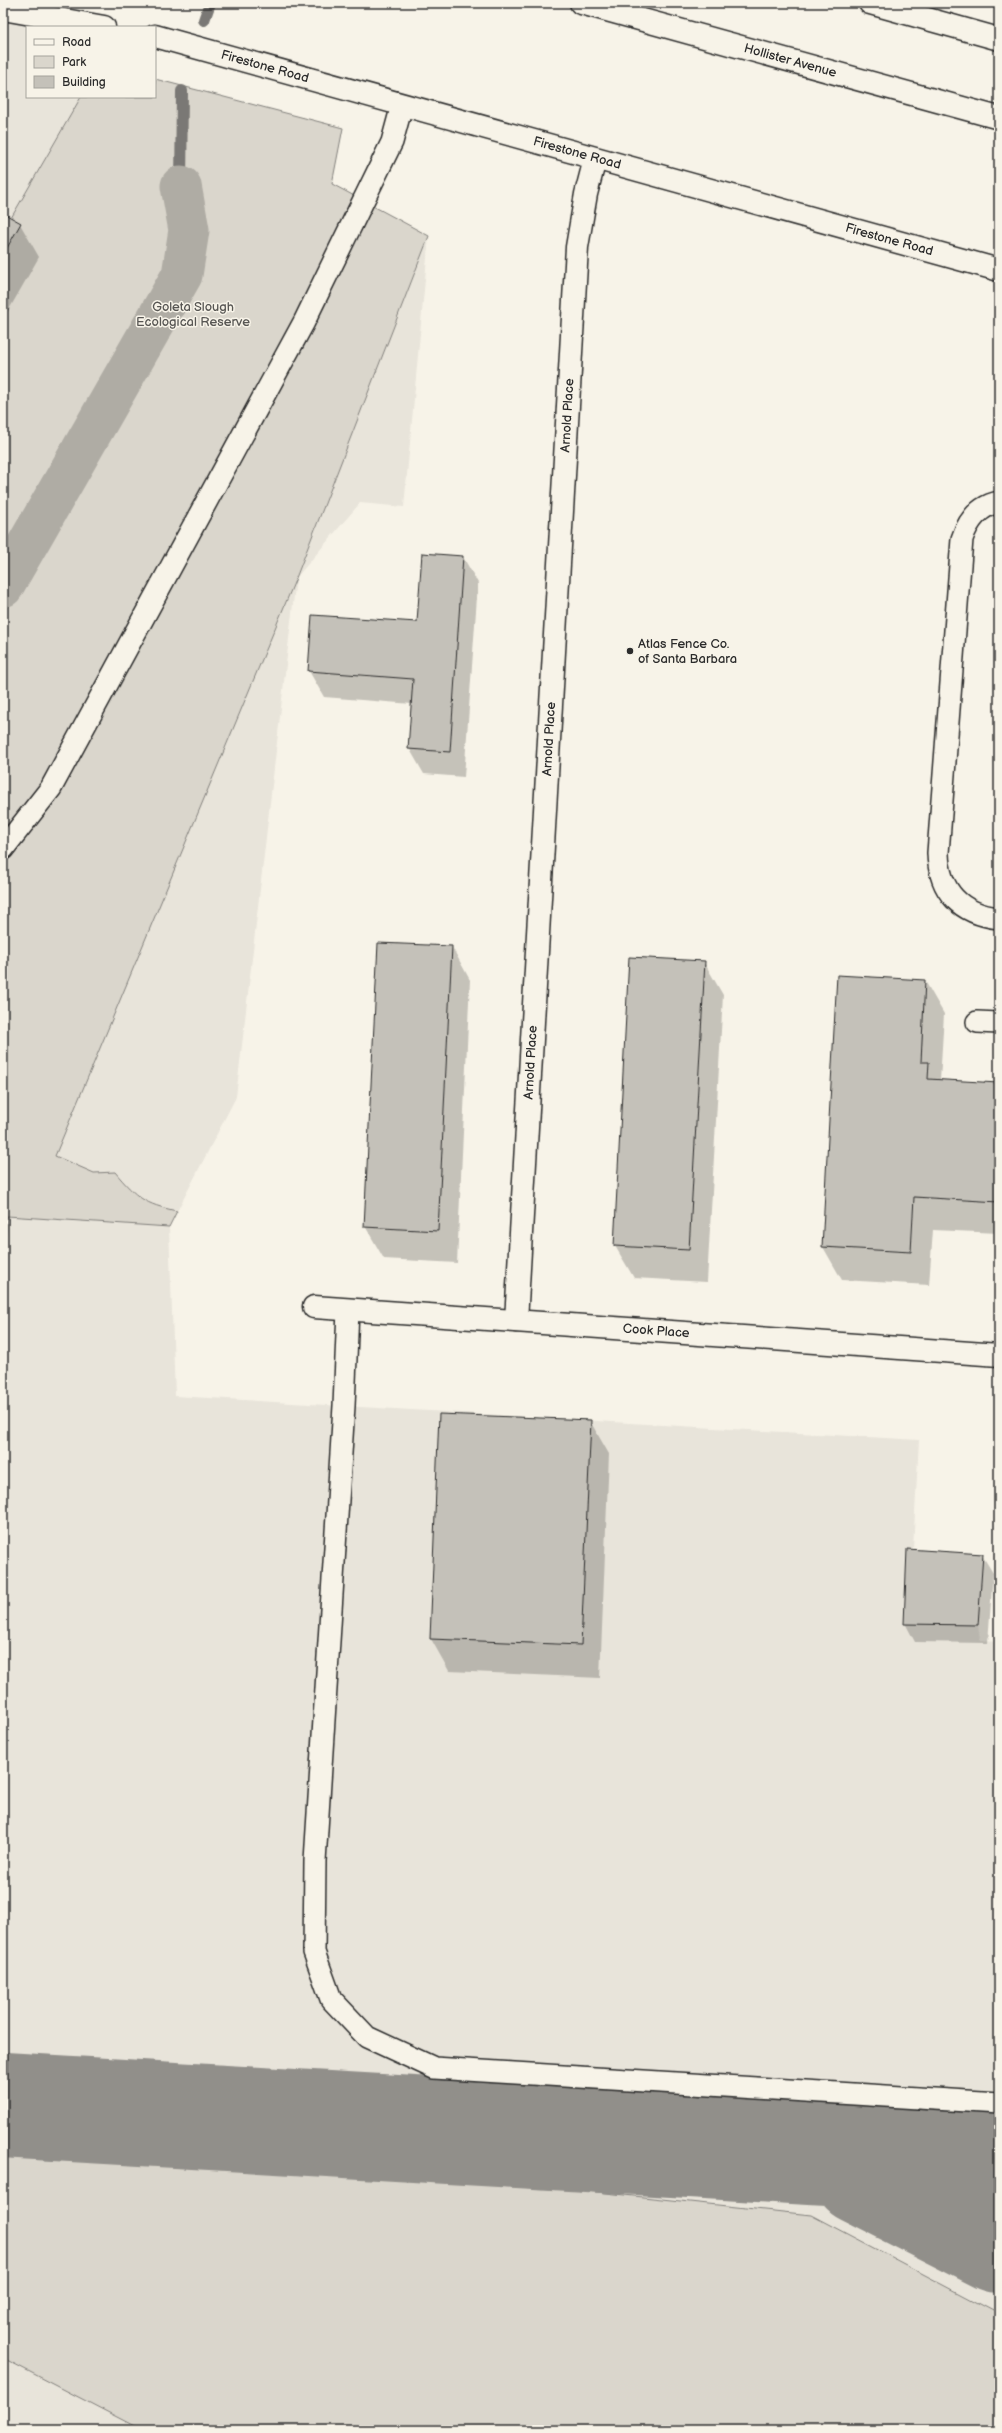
<svg xmlns="http://www.w3.org/2000/svg" width="1002" height="2433" font-family="'Balsamiq Sans',sans-serif">
<style>
.built{fill:#e8e4da}
.green{fill:#dad6cc;stroke:#82807c}
.shadow{fill:#0003}
.lines{fill:none;stroke-linecap:round;stroke-linejoin:round}
.stream{stroke:#7a7874;stroke-width:12}
.canal{stroke:#afaca4;stroke-width:41}
.taxiway{stroke:#918f8a;stroke-width:106}
.building{fill:#c4c1b9;stroke:#2b2b2b}
.service-casing{stroke:#2b2b2b;stroke-width:24}
.minor-casing{stroke:#2b2b2b;stroke-width:25}
.secondary-casing{stroke:#2b2b2b;stroke-width:25}
.service{stroke:#f7f3e8;stroke-width:21}
.minor{stroke:#f7f3e8;stroke-width:22}
.secondary{stroke:#f7f3e8;stroke-width:22}
.poi-dot{fill:#2b2b2b;stroke:#f7f3e8;stroke-width:1.5}
.labels{text-anchor:middle;dominant-baseline:central;stroke-width:3;stroke-linejoin:round;paint-order:stroke}
.street-label{font-size:13px;fill:#2b2b2b;stroke:#f7f3e8}
.park-label{font-size:13px;fill:#575653;stroke:#f7f3e8}
.poi-label{font-size:13px;fill:#2b2b2b;stroke:#f7f3e8;text-anchor:start}
</style>
<rect width="100%" height="100%" fill="#f7f3e8"/>
<filter id="ink" filterUnits="userSpaceOnUse"><feTurbulence type="fractalNoise" baseFrequency=".025" numOctaves="2"/><feDisplacementMap in="SourceGraphic" scale="8" xChannelSelector="R" yChannelSelector="G"/><feConvolveMatrix kernelMatrix="1 2 1 2 8 2 1 2 1" color-interpolation-filters="sRGB"/></filter>
<g filter="url(#ink)">
<path class="built" d="M3,3L46,27H27V97H155V79L343,128L332,184L429,236L404,507L360,503L296,578L236,1097L169,1227L175,1396L919,1440L913,1549L983,1554L978,1625L980,1640L999,1641V2430H3Z"/>
<path class="green" d="M155,79L343,128L332,184L429,236L296,578L55,1156L94,1173L115,1172C137,1198 144,1204 177,1211L169,1227L7,1216L3,1274V232L81,97H155Z
M3,2151L232,2153L811,2215L999,2314V2430H142L3,2358Z"/>
<path class="shadow" d="M3,214L20,224L39,257L3,320Z
M463,557L478,583L464,777L424,774L409,748L412,704L324,697L309,671L313,616L418,623Z
M452,947L470,980L457,1263L384,1259L365,1226Z
M704,962L723,995L707,1282L634,1278L615,1246Z
M838,976L925,981L944,1014L940,1081L999,1084V1233L933,1230L929,1285L842,1280L823,1247Z
M590,1421L609,1454L600,1678L449,1671L431,1639Z
M982,1555L993,1573L988,1643L915,1642L905,1623Z"/>
<g class="lines">
<path class="stream" d="M204,20L210,3
M181,186L182,91"/>
<path class="canal" d="M3,587L182,275L189,230L181,186"/>
<path class="taxiway" d="M3,2105L999,2163
M863,2171L999,2240"/>
</g>
<path class="building" d="M3,213L21,223L3,255Z
M422,553L463,556L450,752L408,749L413,679L308,671L312,615L417,622Z
M378,943L452,946L438,1231L364,1227Z
M629,957L705,961L689,1250L614,1246Z
M837,975L925,980L921,1062H929L928,1079L999,1083V1202L914,1197L911,1252L822,1247Z
M439,1414L591,1420L581,1645L430,1639Z
M907,1549L983,1554L978,1625L904,1624Z"/>
<g class="lines">
<defs>
<path id="service" d="M999,502C979,506 968,521 962,539L938,853C939,892 961,914 999,918
M3,849L51,788L304,322L392,142L402,105
M977,1022L999,1023
M348,1310L344,1406L315,1861L314,1952L331,1999L367,2037L434,2068L999,2103"/>
<g id="minor">
<path d="M3,9L104,27"/>
<path id="s1" d="M155,36L999,270"/>
<path id="s2" d="M314,1307L999,1355"/>
<path id="s3" d="M516,1321L577,247L586,194L595,159"/>
</g>
<g id="secondary">
<path id="s4" d="M581,3L999,118"/>
<path d="M870,3L999,39"/>
</g>
</defs>
<use href="#service" class="service-casing"/>
<use href="#minor" class="minor-casing"/>
<use href="#secondary" class="secondary-casing"/>
<use href="#service" class="service"/>
<use href="#minor" class="minor"/>
<use href="#secondary" class="secondary"/>
</g>
</g>
<circle class="poi-dot" cx="630" cy="651" r="4"/>
<g class="labels">
<g class="street-label">
<text stroke="none"><textPath href="#s4" startOffset="217">Hollister Avenue</textPath></text>
<text stroke="none"><textPath href="#s1" startOffset="114">Firestone Road</textPath></text>
<text stroke="none"><textPath href="#s1" startOffset="438">Firestone Road</textPath></text>
<text stroke="none"><textPath href="#s1" startOffset="762">Firestone Road</textPath></text>
<text stroke="none"><textPath href="#s3" startOffset="907">Arnold Place</textPath></text>
<text stroke="none"><textPath href="#s3" startOffset="583">Arnold Place</textPath></text>
<text stroke="none"><textPath href="#s3" startOffset="259">Arnold Place</textPath></text>
<text stroke="none"><textPath href="#s2" startOffset="343">Cook Place</textPath></text>
</g>
<g class="park-label">
<text x="193" y="307">Goleta Slough<tspan x="193" dy="15">Ecological Reserve</tspan></text>
</g>
<g class="poi-label">
<text x="638" y="644">Atlas Fence Co.<tspan x="638" dy="15">of Santa Barbara</tspan></text>
</g>
</g>
<rect width="1002" height="2433" fill="none" stroke="#f7f3e8" stroke-width="16"/>
<rect x="8" y="8" width="986" height="2417" fill="none" stroke="#2b2b2b" stroke-width="1.5" filter="url(#ink)"/>
<rect x="26" y="26" width="130" height="72" fill="#f7f3e8" stroke="#a5a39c"/>
<rect x="34" y="39" width="20" height="6" fill="#f7f3e8" stroke="#a5a39c"/>
<text x="62" y="46" font-size="12" fill="#2b2b2b">Road</text>
<rect x="34" y="56" width="20" height="12" fill="#dad6cc" stroke="#a5a39c"/>
<text x="62" y="66" font-size="12" fill="#2b2b2b">Park</text>
<rect x="34" y="76" width="20" height="12" fill="#c4c1b9" stroke="#a5a39c"/>
<text x="62" y="86" font-size="12" fill="#2b2b2b">Building</text>
</svg>
